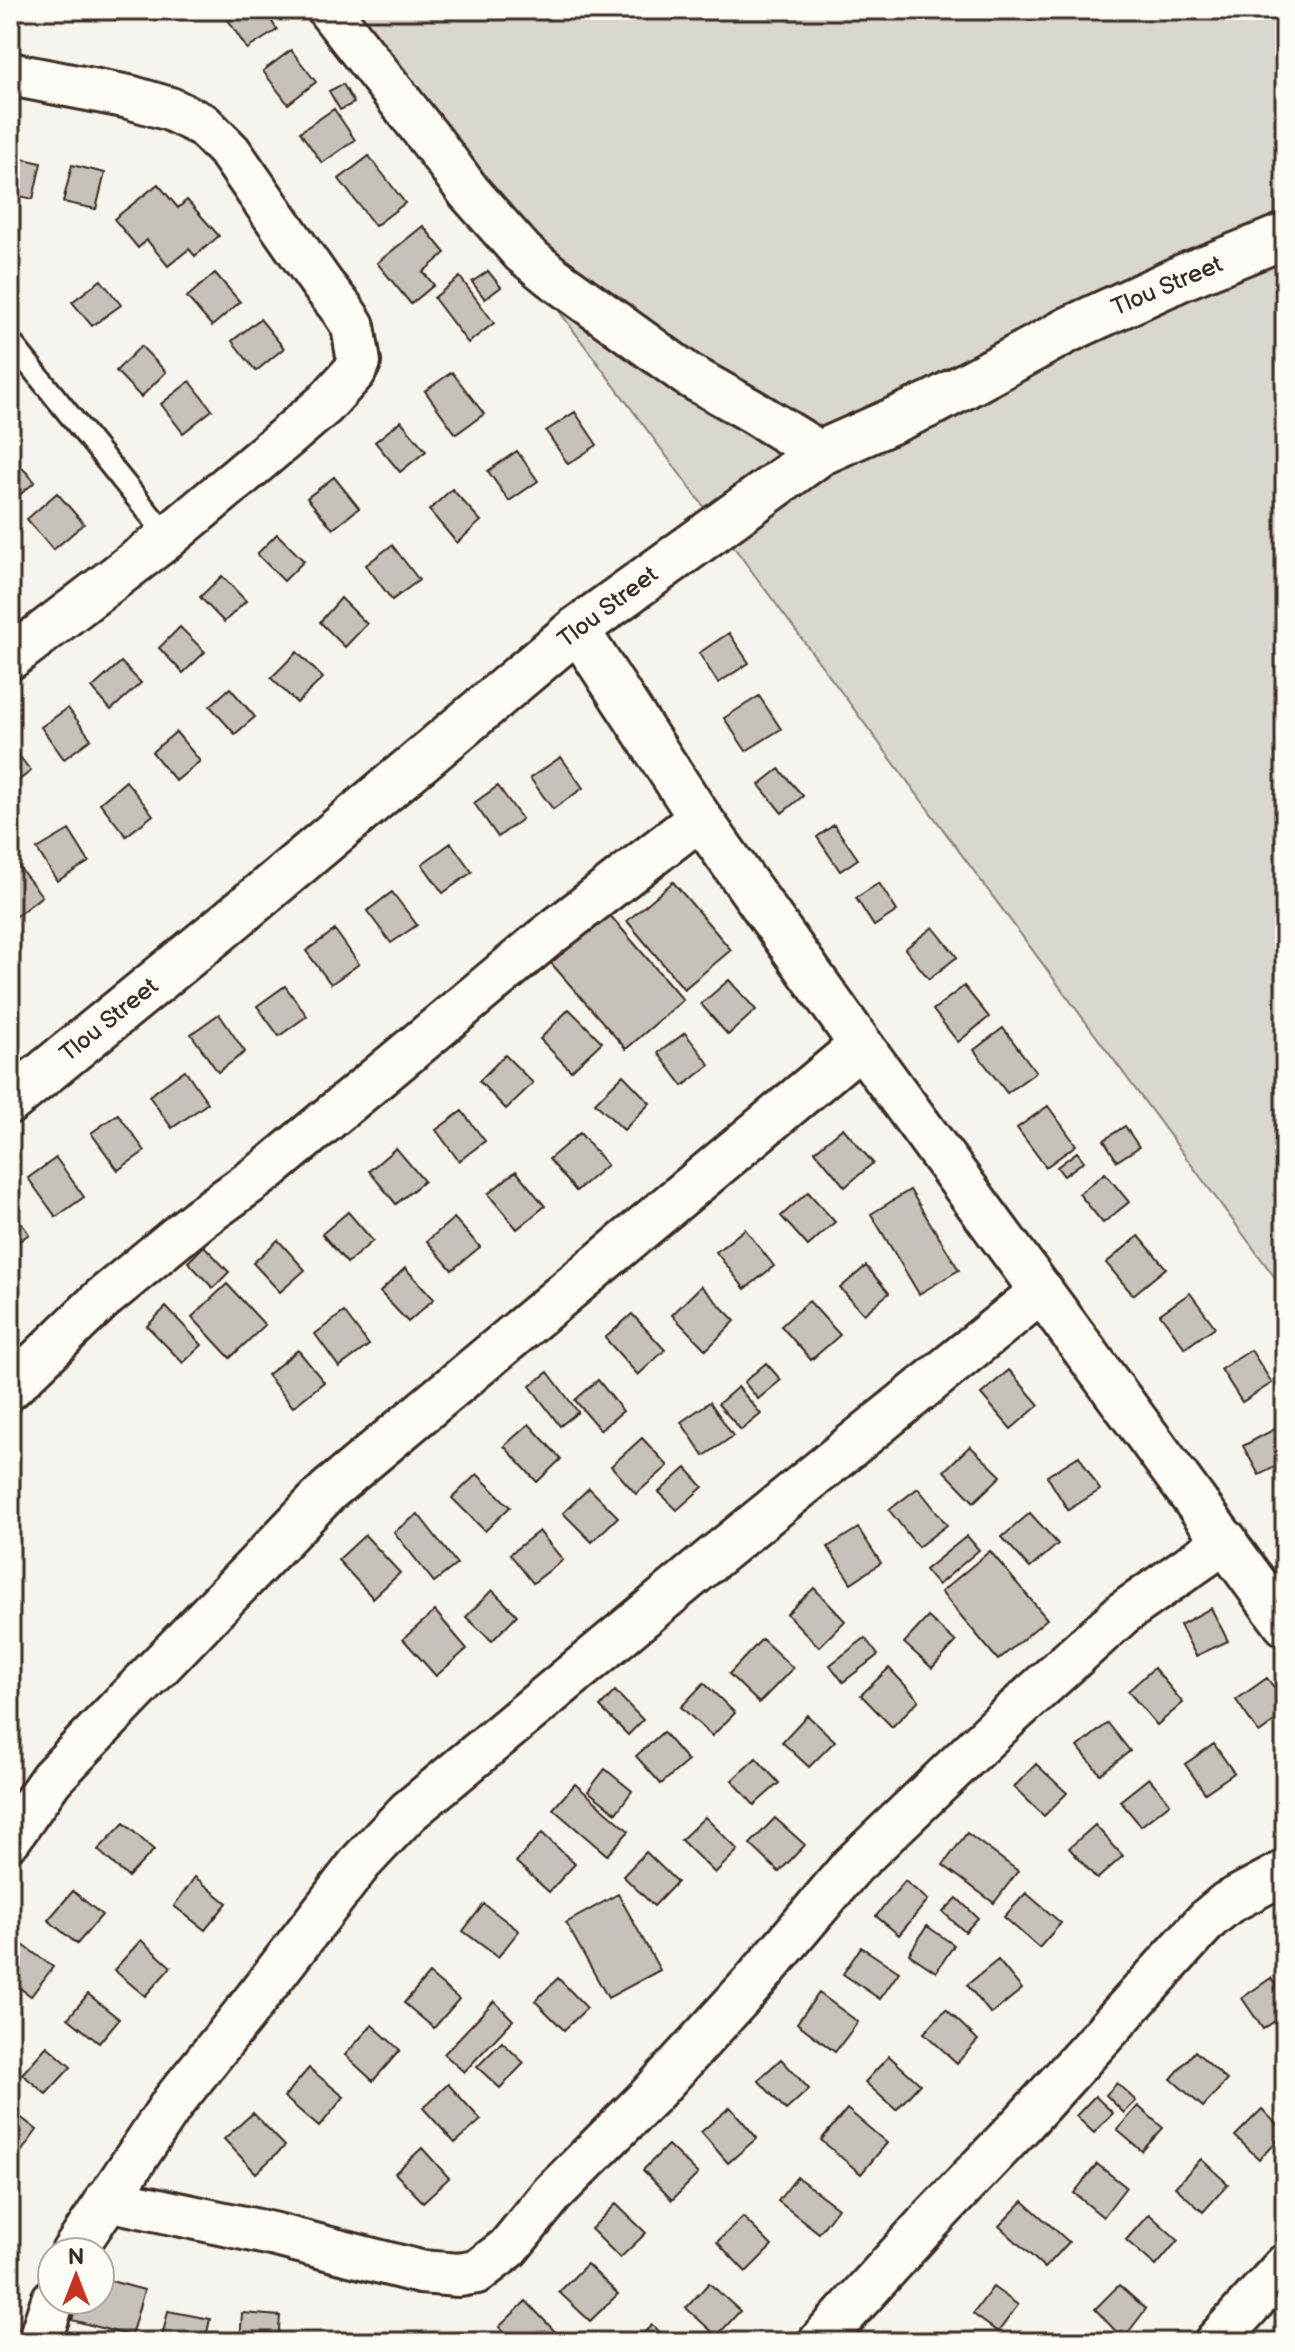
<svg xmlns="http://www.w3.org/2000/svg" width="1295" height="2352" font-family="'Balsamiq Sans',sans-serif">
<style>
.green{fill:#dad6d0;stroke:#8a8077;stroke-width:2}
.building{fill:#c7c1bb;stroke:#3b2a1e;stroke-width:2}
.lines{fill:none;stroke-linecap:round;stroke-linejoin:round}
.lane-casing{stroke:#3b2a1e;stroke-width:26}
.street-casing{stroke:#3b2a1e;stroke-width:48}
.secondary-casing{stroke:#3b2a1e;stroke-width:50}
.lane{stroke:#fdfcf7;stroke-width:20}
.street{stroke:#fdfcf7;stroke-width:42}
.secondary{stroke:#fdfcf7;stroke-width:44}
.labels{text-anchor:middle;dominant-baseline:central;stroke-width:6;stroke-linejoin:round;paint-order:stroke}
.street-label{font-size:24px;fill:#3b2a1e;stroke:#fdfcf7}
</style>
<rect width="100%" height="100%" fill="#f5f4ee"/>
<filter id="ink" filterUnits="userSpaceOnUse"><feTurbulence type="fractalNoise" baseFrequency=".0125" numOctaves="2"/><feDisplacementMap in="SourceGraphic" scale="16" xChannelSelector="R" yChannelSelector="G"/><feConvolveMatrix kernelMatrix="1 2 1 2 8 2 1 2 1" color-interpolation-filters="sRGB"/></filter>
<g filter="url(#ink)">
<path class="green" d="M336,10H1285V1291Z"/>
<path class="building" d="M85,10H120L118,20L84,13Z
M150,10H193L191,20L150,13Z
M240,10H265L277,30L247,49L227,18Z
M291,50L316,82L288,104L263,71Z
M343,84L354,103L340,110L329,91Z
M334,109L355,140L322,163L300,132Z
M10,156L41,163L33,199L10,194Z
M369,156L405,203L375,226L339,179Z
M72,165L105,173L96,209L63,202Z
M158,184L178,208L187,200L219,236L195,256L189,249L168,266L147,240L138,248L114,219Z
M423,226L445,253L423,272L434,285L411,304L377,263Z
M10,243L21,250L10,268Z
M488,271L501,287L485,299L472,282Z
M215,273L240,302L212,326L187,297Z
M460,277L494,323L468,343L434,298Z
M101,280L121,305L92,326L72,302Z
M260,319L284,348L256,371L232,341Z
M141,346L166,372L141,397L116,371Z
M452,372L484,414L456,434L425,391Z
M190,381L212,410L183,433L161,404Z
M575,412L597,445L568,464L546,431Z
M401,421L426,451L400,472L375,442Z
M517,451L538,481L509,501L488,471Z
M10,454L35,482L10,503Z
M334,477L359,508L333,529L307,498Z
M452,489L481,521L457,543L429,510Z
M57,493L84,524L53,550L27,519Z
M277,534L304,561L284,581L257,554Z
M392,545L419,580L392,600L366,565Z
M222,576L246,601L224,622L200,597Z
M341,598L367,624L345,647L320,622Z
M180,627L205,652L183,673L159,648Z
M729,633L749,663L718,683L699,653Z
M297,652L323,678L297,703L271,678Z
M121,662L141,683L111,710L92,688Z
M230,688L255,717L235,734L210,706Z
M759,696L781,729L746,751L724,718Z
M68,708L91,739L64,759L41,727Z
M176,732L200,761L176,781L152,752Z
M10,744L31,771L10,787Z
M561,757L583,788L553,809L530,778Z
M779,769L803,796L782,813L759,785Z
M126,781L153,815L126,836L100,803Z
M498,786L522,819L498,837L474,803Z
M834,825L858,859L840,871L817,837Z
M69,830L89,862L57,881L37,849Z
M451,843L472,872L443,893L422,864Z
M15,862L42,896L10,921V866Z
M673,882L731,950L684,989L627,921Z
M879,883L897,911L874,926L856,898Z
M392,892L417,925L391,943L367,911Z
M602,906L683,1000L626,1049L544,955Z
M933,927L957,957L929,979L905,949Z
M335,930L359,964L331,984L306,951Z
M729,980L756,1010L728,1035L701,1004Z
M285,986L307,1016L279,1036L257,1006Z
M964,986L989,1017L958,1042L933,1010Z
M569,1009L602,1042L571,1071L540,1039Z
M219,1014L245,1052L218,1072L191,1034Z
M1003,1028L1036,1072L1007,1093L974,1050Z
M685,1033L710,1065L683,1086L658,1053Z
M505,1055L533,1083L506,1109L479,1081Z
M185,1070L208,1103L172,1128L149,1096Z
M623,1075L650,1103L624,1130L595,1103Z
M1048,1106L1076,1145L1046,1167L1017,1128Z
M462,1111L485,1141L459,1161L436,1130Z
M118,1114L145,1151L118,1170L91,1133Z
M1125,1126L1139,1147L1117,1161L1104,1140Z
M843,1128L873,1163L845,1187L815,1151Z
M580,1133L607,1165L576,1191L549,1159Z
M396,1148L424,1181L396,1204L369,1171Z
M1077,1152L1084,1161L1064,1176L1057,1167Z
M56,1158L84,1197L56,1217L28,1178Z
M516,1171L545,1206L517,1229L488,1194Z
M1105,1173L1129,1202L1103,1223L1079,1194Z
M910,1190L959,1270L919,1294L871,1214Z
M808,1192L835,1222L808,1246L781,1216Z
M10,1207L29,1234L10,1248Z
M348,1212L373,1241L347,1263L322,1234Z
M454,1218L480,1247L452,1270L427,1241Z
M745,1229L774,1266L745,1289L716,1252Z
M1139,1236L1166,1268L1133,1295L1106,1263Z
M278,1240L305,1270L280,1292L253,1263Z
M204,1246L229,1272L213,1288L188,1262Z
M866,1266L889,1293L864,1314L840,1288Z
M405,1268L434,1299L408,1322L380,1292Z
M227,1284L265,1325L230,1358L192,1317Z
M701,1286L735,1321L706,1350L672,1315Z
M1190,1293L1215,1327L1185,1348L1160,1314Z
M809,1301L840,1335L811,1360L781,1326Z
M166,1307L202,1345L183,1363L147,1326Z
M344,1312L369,1345L339,1367L315,1334Z
M632,1314L665,1350L638,1375L605,1338Z
M298,1350L324,1382L293,1407L267,1375Z
M1251,1350L1272,1383L1242,1402L1221,1369Z
M766,1363L781,1380L758,1399L744,1382Z
M1009,1370L1039,1405L1011,1429L981,1394Z
M548,1372L578,1412L560,1426L530,1386Z
M598,1380L623,1411L600,1430L575,1400Z
M738,1387L761,1414L741,1430L718,1404Z
M710,1402L733,1436L704,1456L681,1422Z
M529,1424L561,1459L537,1482L504,1446Z
M1280,1426L1285,1436V1462L1259,1475L1243,1446Z
M642,1438L668,1466L636,1494L611,1466Z
M970,1446L1001,1476L974,1502L944,1471Z
M1079,1456L1100,1490L1068,1510L1047,1476Z
M686,1468L703,1487L677,1510L659,1492Z
M477,1474L510,1507L485,1531L452,1498Z
M589,1488L618,1517L592,1542L563,1513Z
M918,1488L947,1525L918,1547L889,1510Z
M1030,1513L1058,1544L1030,1568L1002,1537Z
M418,1514L457,1564L434,1582L394,1532Z
M858,1528L881,1563L851,1583L828,1547Z
M539,1531L563,1560L533,1583L510,1554Z
M365,1535L400,1573L373,1598L338,1560Z
M967,1536L979,1550L938,1585L925,1570Z
M990,1551L1047,1619L998,1660L941,1592Z
M814,1588L845,1621L819,1647L787,1614Z
M492,1590L517,1615L492,1641L466,1617Z
M1211,1608L1228,1641L1196,1656L1180,1625Z
M435,1611L467,1649L436,1676L403,1639Z
M928,1617L956,1642L932,1668L904,1643Z
M865,1638L878,1655L843,1682L830,1665Z
M762,1639L793,1668L759,1703L729,1674Z
M889,1668L919,1700L892,1727L861,1695Z
M1154,1668L1183,1703L1157,1725L1128,1691Z
M1267,1678L1285,1702V1714L1259,1733L1236,1700Z
M704,1683L735,1713L712,1736L681,1707Z
M615,1691L643,1720L628,1735L600,1707Z
M807,1715L835,1741L809,1767L782,1742Z
M1108,1723L1130,1751L1100,1774L1078,1747Z
M663,1732L688,1761L661,1784L636,1756Z
M1214,1744L1234,1773L1205,1793L1185,1764Z
M756,1758L779,1783L754,1805L732,1780Z
M1036,1764L1067,1793L1044,1816L1014,1787Z
M605,1769L632,1791L616,1813L588,1791Z
M1149,1778L1170,1803L1141,1826L1120,1801Z
M575,1784L629,1831L607,1855L553,1809Z
M705,1817L738,1850L715,1873L681,1840Z
M775,1818L805,1845L779,1872L750,1844Z
M124,1823L154,1850L128,1877L98,1850Z
M1095,1825L1123,1856L1097,1879L1069,1848Z
M542,1833L575,1864L549,1892L516,1862Z
M967,1833L1018,1871L994,1903L943,1865Z
M646,1852L677,1882L654,1906L623,1876Z
M195,1877L227,1903L205,1930L174,1906Z
M905,1881L928,1900L899,1935L876,1916Z
M73,1891L102,1915L77,1944L48,1920Z
M1026,1893L1061,1923L1039,1948L1004,1917Z
M618,1894L660,1970L608,1998L566,1923Z
M957,1898L978,1918L965,1932L943,1912Z
M484,1904L519,1931L498,1957L463,1931Z
M927,1926L954,1945L936,1972L909,1954Z
M141,1940L171,1967L145,1996L114,1970Z
M23,1945L53,1967L31,1996L10,1981V1963Z
M861,1947L899,1972L880,1999L843,1974Z
M998,1960L1022,1989L991,2014L967,1985Z
M429,1974L459,1999L434,2028L404,2003Z
M558,1978L587,2008L564,2030L535,2001Z
M1271,1978L1285,1999V2014L1263,2029L1242,1998Z
M819,1993L858,2022L835,2052L797,2023Z
M88,1994L119,2019L99,2043L68,2018Z
M494,2001L513,2020L464,2072L444,2054Z
M946,2009L978,2040L957,2063L924,2033Z
M372,2025L400,2050L373,2081L345,2055Z
M502,2042L524,2063L500,2088L477,2067Z
M47,2046L71,2067L46,2094L22,2074Z
M1195,2051L1227,2080L1203,2107L1171,2079Z
M889,2056L920,2084L896,2110L865,2082Z
M781,2059L809,2089L786,2110L758,2080Z
M309,2068L344,2097L319,2127L284,2097Z
M1117,2083L1136,2101L1124,2113L1106,2095Z
M448,2084L481,2120L455,2143L423,2108Z
M1095,2096L1113,2113L1094,2133L1076,2116Z
M1138,2106L1163,2128L1142,2151L1117,2130Z
M730,2107L757,2138L728,2163L701,2132Z
M10,2109L37,2130L19,2155L10,2149Z
M847,2109L887,2143L861,2174L821,2140Z
M1262,2109L1285,2133L1259,2159L1235,2136Z
M253,2113L285,2146L256,2173L224,2139Z
M668,2145L698,2174L672,2200L643,2170Z
M422,2148L449,2178L423,2202L395,2173Z
M1201,2159L1228,2184L1203,2212L1175,2187Z
M1097,2164L1126,2187L1103,2217L1074,2193Z
M797,2177L838,2208L819,2233L778,2201Z
M1023,2201L1069,2242L1045,2268L999,2226Z
M616,2204L646,2233L620,2258L591,2229Z
M1149,2214L1178,2240L1156,2266L1126,2240Z
M743,2217L772,2246L746,2272L717,2242Z
M587,2264L618,2294L590,2321L559,2292Z
M100,2278L144,2290L131,2336L72,2320L78,2300H100Z
M709,2283L740,2311L717,2336L686,2308Z
M1119,2285L1146,2309L1123,2339L1095,2309Z
M993,2287L1018,2305L998,2332L973,2314Z
M526,2301L563,2340L561,2342H513L499,2327Z
M168,2311L210,2319L205,2342H161Z
M242,2313L280,2316L278,2342H240Z
M652,2325L668,2342H634Z
M1046,2332L1062,2342H1040Z"/>
<g class="lines">
<defs>
<path id="lane" d="M10,341L168,537"/>
<path id="street" d="M329,10L433,143L469,192L523,253L551,276L688,375L752,411L820,453
M10,74L129,97L170,109L203,125L230,152L322,284L342,309L353,326L359,362L354,372L325,404L289,435L168,537L10,658
M577,629L700,818L861,1045L1285,1624
M10,1388L102,1299L199,1219L267,1170L545,938L700,818
M10,1838L51,1779L328,1491L861,1045
M107,2199L272,2234L420,2272L459,2275L477,2272L508,2248L552,2194L650,2096L754,1982L852,1866L1006,1719L1123,1613L1226,1541
M73,2252L174,2101L245,2013L361,1862L408,1812L713,1558L1042,1291
M39,2342L53,2300
M820,2342L925,2226L1023,2123L1209,1918L1227,1903L1285,1872
M1216,2342L1285,2266"/>
<path id="secondary" d="M10,1101L223,927L577,629L820,453L935,402L1070,329L1183,277L1285,236"/>
</defs>
<use href="#lane" class="lane-casing"/>
<use href="#street" class="street-casing"/>
<use href="#secondary" class="secondary-casing"/>
<use href="#lane" class="lane"/>
<use href="#street" class="street"/>
<use href="#secondary" class="secondary"/>
</g>
</g>
<g class="labels">
<g class="street-label">
<text transform="translate(1167 286) rotate(-23)">Tlou Street</text>
<text transform="translate(608 607) rotate(-37)">Tlou Street</text>
<text transform="translate(109 1020) rotate(-39)">Tlou Street</text>
</g>
</g>
<rect width="1295" height="2352" fill="none" stroke="#fdfcf7" stroke-width="40"/>
<rect x="20" y="20" width="1255" height="2312" fill="none" stroke="#3b2a1e" stroke-width="3" filter="url(#ink)"/>
<g transform="translate(76 2276)"><circle r="38" fill="#fdfcf7" stroke="#afa8a0" stroke-width="2"/>
<path d="M0-6L14 30L0 20L-14 30Z" fill="#c8321e"/>
<text y="-12" font-size="22" font-weight="bold" text-anchor="middle" fill="#3b2a1e">N</text>
</g>
</svg>
